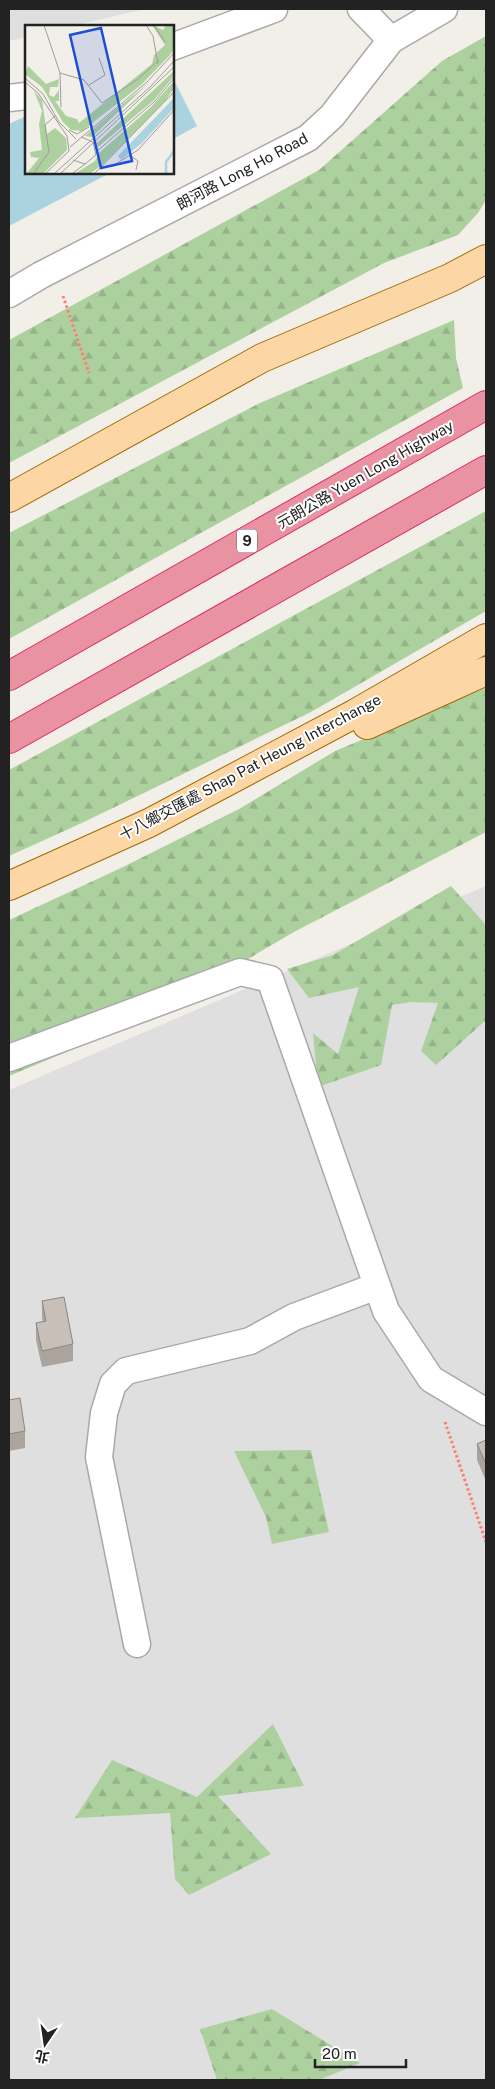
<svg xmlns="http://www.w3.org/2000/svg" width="495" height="2089" font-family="'Public Sans','Noto Sans TC',sans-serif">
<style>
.residential{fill:#e0dfdf}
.forest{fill:url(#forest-firs)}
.water{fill:#aad3df}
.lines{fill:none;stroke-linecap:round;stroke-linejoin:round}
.minor-casing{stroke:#a9a9a9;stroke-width:29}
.primary-casing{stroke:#a06b00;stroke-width:30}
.motorway-casing{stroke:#dc2a67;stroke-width:30}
.path{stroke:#fa8072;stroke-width:3;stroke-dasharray:2.5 2.5;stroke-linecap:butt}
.minor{stroke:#fff;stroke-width:26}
.primary{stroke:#fcd6a4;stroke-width:28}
.motorway{stroke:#e892a2;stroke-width:28}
.wall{fill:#aba49e}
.building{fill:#c7bfb8;stroke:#8b8681}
.labels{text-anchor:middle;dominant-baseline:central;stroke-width:4;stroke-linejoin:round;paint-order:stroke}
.shield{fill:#fff;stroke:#646464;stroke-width:1}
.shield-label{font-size:14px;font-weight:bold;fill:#222}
.street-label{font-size:15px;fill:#222;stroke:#fff}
.inset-river{fill:none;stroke:#aad3df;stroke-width:2.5}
.inset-road{fill:none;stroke:#9f9d99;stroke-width:1}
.view{fill:#1d4ed8;fill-opacity:0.15;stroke:#1d4ed8;stroke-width:2.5}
.inset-edge{fill:none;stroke:#222;stroke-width:2.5}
</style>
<defs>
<pattern id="forest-firs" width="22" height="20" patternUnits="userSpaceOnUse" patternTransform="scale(1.25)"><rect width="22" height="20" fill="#add19e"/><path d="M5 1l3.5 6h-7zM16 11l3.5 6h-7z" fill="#95b388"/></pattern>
</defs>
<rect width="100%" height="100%" fill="#f2efe9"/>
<path class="residential" d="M9,9H145L72,26H26V37L9,41Z
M486,886V2080H9V1090Z"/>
<path class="forest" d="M486,36V200L478,213L458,235L384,263L9,463V340L319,170L442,61Z
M454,320L456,358L463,388L9,639V533L260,403Z
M486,511V611L311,712L84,822L9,856V770Z
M486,688V832L294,932L145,1019L9,1076V920L123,867L239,809L335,751Z
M451,886L486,925V1020L436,1065L421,1051L438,1003L412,1002L392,1005L381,1065L318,1087L313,1033L338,1054L359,987L309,998L287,969L333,955Z
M311,1450L329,1532L272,1544L266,1517L234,1451Z
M273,1724L304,1786L218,1796L271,1854L189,1895L175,1879L170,1813L75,1818L112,1760L197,1797Z
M272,2009L360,2063L319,2080H217L200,2029Z"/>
<path class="water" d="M173,78L197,126L173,139H172Z
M26,116V172L110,173L9,226V124Z"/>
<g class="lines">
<defs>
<path id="minor" d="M361,9L391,40
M172,47L274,9
M9,98L26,96
M9,294L41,275L308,138L332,116L391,40L444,9
M9,1058L240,972L270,979L386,1311L431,1379L486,1412
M137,1644L99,1457L104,1413L113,1384L126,1371L250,1341L294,1317L377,1286"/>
<path id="primary" d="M9,498L262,358L450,278L486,259
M367,725L486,671
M9,886L149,823L356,713L486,638"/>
<path id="motorway" d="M9,676L486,405
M9,739L486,470"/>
</defs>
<use href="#minor" class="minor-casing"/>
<use href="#primary" class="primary-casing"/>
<use href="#motorway" class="motorway-casing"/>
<path class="path" d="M63,296L89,373
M445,1422L486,1542"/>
<use href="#minor" class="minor"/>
<use href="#primary" class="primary"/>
<use href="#motorway" class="motorway"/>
</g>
<path class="wall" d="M42,1301L73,1344V1361L42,1367L36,1340V1323L43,1322L42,1318Z
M9,1400L25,1431V1448L9,1451Z
M486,1440V1481L477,1460V1444Z"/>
<path class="building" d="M64,1297L73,1344L42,1351L36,1323L46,1321L42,1301Z
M20,1398L25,1431L9,1434V1400Z
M486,1440V1464L477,1444Z"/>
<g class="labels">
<rect class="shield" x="237" y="529.5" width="20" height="23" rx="4"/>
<g class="shield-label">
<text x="247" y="541">9</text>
</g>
<g class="street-label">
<text transform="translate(242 171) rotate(-28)">朗河路 Long Ho Road</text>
<text transform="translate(365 474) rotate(-30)">元朗公路 Yuen Long Highway</text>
<text transform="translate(250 767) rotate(-28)">十八鄉交匯處 Shap Pat Heung Interchange</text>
</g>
</g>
<g transform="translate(25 25)">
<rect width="149" height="149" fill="#f2efe9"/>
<path d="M127,0L138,5L141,0H149V24L145,30L116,60L57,106L46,105L38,97L17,62L0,49L3,41L21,59L34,54L33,62H25L24,70L29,72L34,65V76H30L41,91L52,94L54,98L127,39L129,30L140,20ZM149,46V51L129,75L73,122L72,118ZM149,56V63L140,76L78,139L66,148H51L70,136L74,128L126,82ZM125,57L67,112L60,111L90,85ZM9,66L17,75L22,109L30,103L41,113L42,125L19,148H2L14,133L6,132L5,127L17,125L14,99L17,86Z" fill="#add19e"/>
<path d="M149,73V83L117,118L96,135L93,131Z" fill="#aad3df"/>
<path class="inset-river" d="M141,148V137L149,126"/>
<path class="inset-road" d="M19,0L35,48L36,82M121,0L128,11L133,39M129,0L140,17M35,48L59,55L77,78L113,54L134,35M0,53L18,69L34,97L51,114M0,57L13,68L42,111L44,126M64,60L80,50L74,33M44,105L52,109L64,102M45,122L122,57L149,28M71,127L130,76L149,53M106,131L113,136L111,145M48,135L60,139L71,130L68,117L56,112M86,142L113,125L149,85M9,148L24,127L20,100L30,91M21,148L44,126M30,148L126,61L149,36M36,148L149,42M48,148L60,139M70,148L149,67"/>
<path class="view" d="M76,3L107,136L76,143L45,10Z"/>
<rect width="149" height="149" class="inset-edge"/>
</g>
<rect width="495" height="2089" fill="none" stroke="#222222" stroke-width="20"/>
<g transform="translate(45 2044) rotate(193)" stroke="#ffffff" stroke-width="4" paint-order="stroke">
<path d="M0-4L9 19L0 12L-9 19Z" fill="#222222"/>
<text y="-8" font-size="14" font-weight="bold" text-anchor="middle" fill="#222222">北</text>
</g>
<path d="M315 2059v8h91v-8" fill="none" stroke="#222222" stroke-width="2.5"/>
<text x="322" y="2059" font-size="15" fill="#222222" stroke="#ffffff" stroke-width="4" paint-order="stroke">20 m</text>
</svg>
